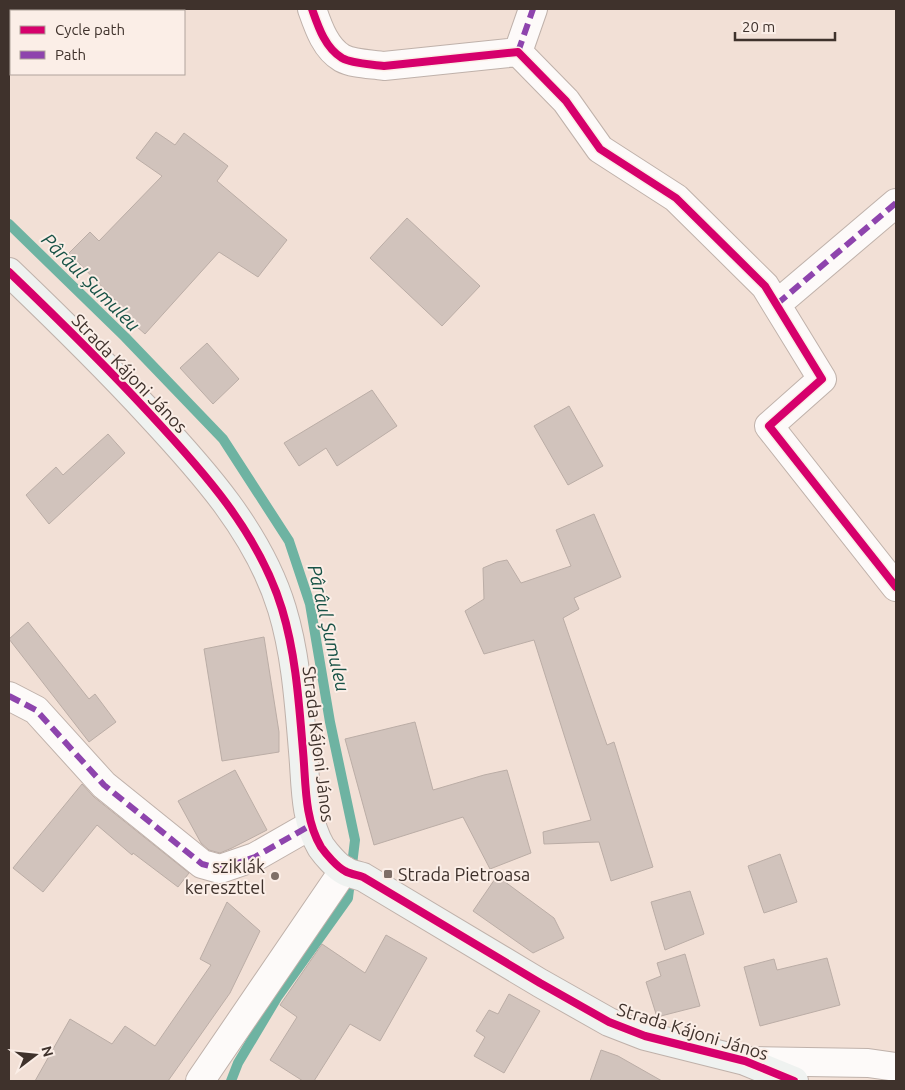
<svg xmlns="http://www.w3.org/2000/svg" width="905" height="1090" font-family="Ubuntu,sans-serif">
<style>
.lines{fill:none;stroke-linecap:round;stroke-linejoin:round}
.stream{stroke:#6eb3a2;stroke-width:10}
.building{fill:#d1c3bc;stroke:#bbada6}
.street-casing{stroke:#bfb1aa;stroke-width:30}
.secondary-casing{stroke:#bfb1aa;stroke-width:30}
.street{stroke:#fdfaf9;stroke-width:28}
.secondary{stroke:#eff2f0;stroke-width:28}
.quiet{stroke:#8e44ad;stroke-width:6;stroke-dasharray:12 6;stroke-linecap:butt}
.cycleway-casing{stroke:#fbeee7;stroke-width:11}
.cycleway{stroke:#d6006c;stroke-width:8}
.poi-dot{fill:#7e6f68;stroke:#fbeee7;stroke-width:2}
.labels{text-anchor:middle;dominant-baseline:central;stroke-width:4;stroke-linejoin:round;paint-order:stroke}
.street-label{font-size:18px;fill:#3f322c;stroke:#fbeee7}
.poi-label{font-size:18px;fill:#3f322c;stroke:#fbeee7;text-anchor:end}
.water-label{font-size:19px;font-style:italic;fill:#175246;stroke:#fbeee7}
</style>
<rect width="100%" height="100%" fill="#f2e0d6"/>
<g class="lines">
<path class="stream" d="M9,224L125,337L223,439L289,541L310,604L330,722L355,840L348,898L278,996L238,1063L231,1081"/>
</g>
<path class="building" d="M156,132L175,145L184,133L228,166L217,181L287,240L258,277L219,252L145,334L117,309L120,305L69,253L90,232L99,241L162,176L136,158Z
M407,218L480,286L442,326L370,258Z
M207,343L239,379L213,404L180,368Z
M372,390L397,426L337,466L326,448L299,466L284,443Z
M569,406L603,466L568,485L534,426Z
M108,434L125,453L49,524L26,495L56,467L63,475Z
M594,514L621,577L574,598L579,609L563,618L607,745L614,742L653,867L611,881L599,842L544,844L543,832L591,820L534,640L484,654L465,611L484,599L483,568L497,562L507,560L521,583L571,566L556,530Z
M28,622L89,699L95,694L116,722L89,742L9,639Z
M264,637L279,732V752L222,761L204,649Z
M415,722L433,790L484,775L507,770L531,853L490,869L463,817L374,845L345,739Z
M235,770L267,830L232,848L220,853L209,850L201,843L178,801Z
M82,784L94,797L189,873L178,887L133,853L132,855L97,825L43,892L13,868Z
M780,854L797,902L764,913L748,866Z
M497,876L554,918L564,938L533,953L473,911Z
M690,891L704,934L665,950L651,902Z
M227,902L260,931L230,993L168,1081H35L70,1019L112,1044L125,1026L155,1046L211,965L200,959Z
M386,935L427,958L380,1041L350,1024L314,1081H303L270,1060L297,1017L280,1005L322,944L365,973Z
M685,954L700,1006L657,1017L646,982L661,976L657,963Z
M827,958L840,1005L760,1026L744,967L774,959L777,970Z
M509,994L540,1011L504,1073L474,1056L485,1037L476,1031L489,1010L498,1014Z
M601,1050L618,1056L662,1081H590Z"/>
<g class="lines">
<defs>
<path id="street" d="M312,9C318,26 325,48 342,58C353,64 371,64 384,66L518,52L566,101L600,149L676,198L765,286L822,379L769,426L896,587
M518,52L533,9
M777,304L896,203
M9,696L36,710L104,785L202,864L220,869L255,857L311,825
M747,1061L868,1063L896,1067
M200,1081L344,870"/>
<path id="secondary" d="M9,272C57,318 105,365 150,414C203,471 259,533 282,609C296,655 299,704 303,751C306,783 304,818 321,847C326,854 337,867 345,871C350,874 357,875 363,877L540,983L609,1022L645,1036L745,1061L794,1081"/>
</defs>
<use href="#street" class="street-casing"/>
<use href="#secondary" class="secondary-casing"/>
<use href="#street" class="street"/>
<use href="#secondary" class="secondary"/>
<path class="quiet" d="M518,52L533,9
M777,304L896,203
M9,696L36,710L104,785L202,864L220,869L255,857L311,825"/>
<defs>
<path id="cycleway" d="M312,9C318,26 325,48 342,58C353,64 371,64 384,66L518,52L566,101L600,149L676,198L765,286L822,379L769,426L896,587
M9,272C57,318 105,365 150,414C203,471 259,533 282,609C296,655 299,704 303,751C306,783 304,818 321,847C326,854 337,867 345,871C350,874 357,875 363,877L540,983L609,1022L645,1036L745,1061L794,1081"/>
</defs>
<use href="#cycleway" class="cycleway-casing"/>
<use href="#cycleway" class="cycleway"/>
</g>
<g class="poi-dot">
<rect x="383" y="869" width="10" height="10" rx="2.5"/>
<circle cx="275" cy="876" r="5"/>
</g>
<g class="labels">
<g class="street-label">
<text transform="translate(130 373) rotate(46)">Strada Kájoni János</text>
<text transform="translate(319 744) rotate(83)">Strada Kájoni János</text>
<text transform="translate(693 1031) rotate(17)">Strada Kájoni János</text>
</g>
<g class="poi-label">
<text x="265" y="866">sziklák<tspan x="265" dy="21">kereszttel</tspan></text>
<text x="398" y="874" text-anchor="start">Strada Pietroasa</text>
</g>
<g class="water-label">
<text transform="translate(91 282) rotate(45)">Pârâul Șumuleu</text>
<text transform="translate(329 628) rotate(77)">Pârâul Șumuleu</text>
</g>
</g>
<rect width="905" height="1090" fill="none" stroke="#3f322c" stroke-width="20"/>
<rect x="10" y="10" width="175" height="65" fill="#fbeee7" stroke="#b0a39c"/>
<rect x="20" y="26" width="25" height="8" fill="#d6006c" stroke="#b0a39c"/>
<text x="55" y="35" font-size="15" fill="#3f322c">Cycle path</text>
<rect x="20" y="51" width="25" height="8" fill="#8e44ad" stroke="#b0a39c"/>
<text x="55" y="60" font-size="15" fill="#3f322c">Path</text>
<g transform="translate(35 1055) rotate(74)" stroke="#fbeee7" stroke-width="4" paint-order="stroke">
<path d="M0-4L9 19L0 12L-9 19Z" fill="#3f322c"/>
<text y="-8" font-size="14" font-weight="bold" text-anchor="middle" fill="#3f322c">N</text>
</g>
<path d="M735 32v8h100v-8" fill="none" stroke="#3f322c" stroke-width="2.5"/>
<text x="742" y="32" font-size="15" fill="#3f322c" stroke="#fbeee7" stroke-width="4" paint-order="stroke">20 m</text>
</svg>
